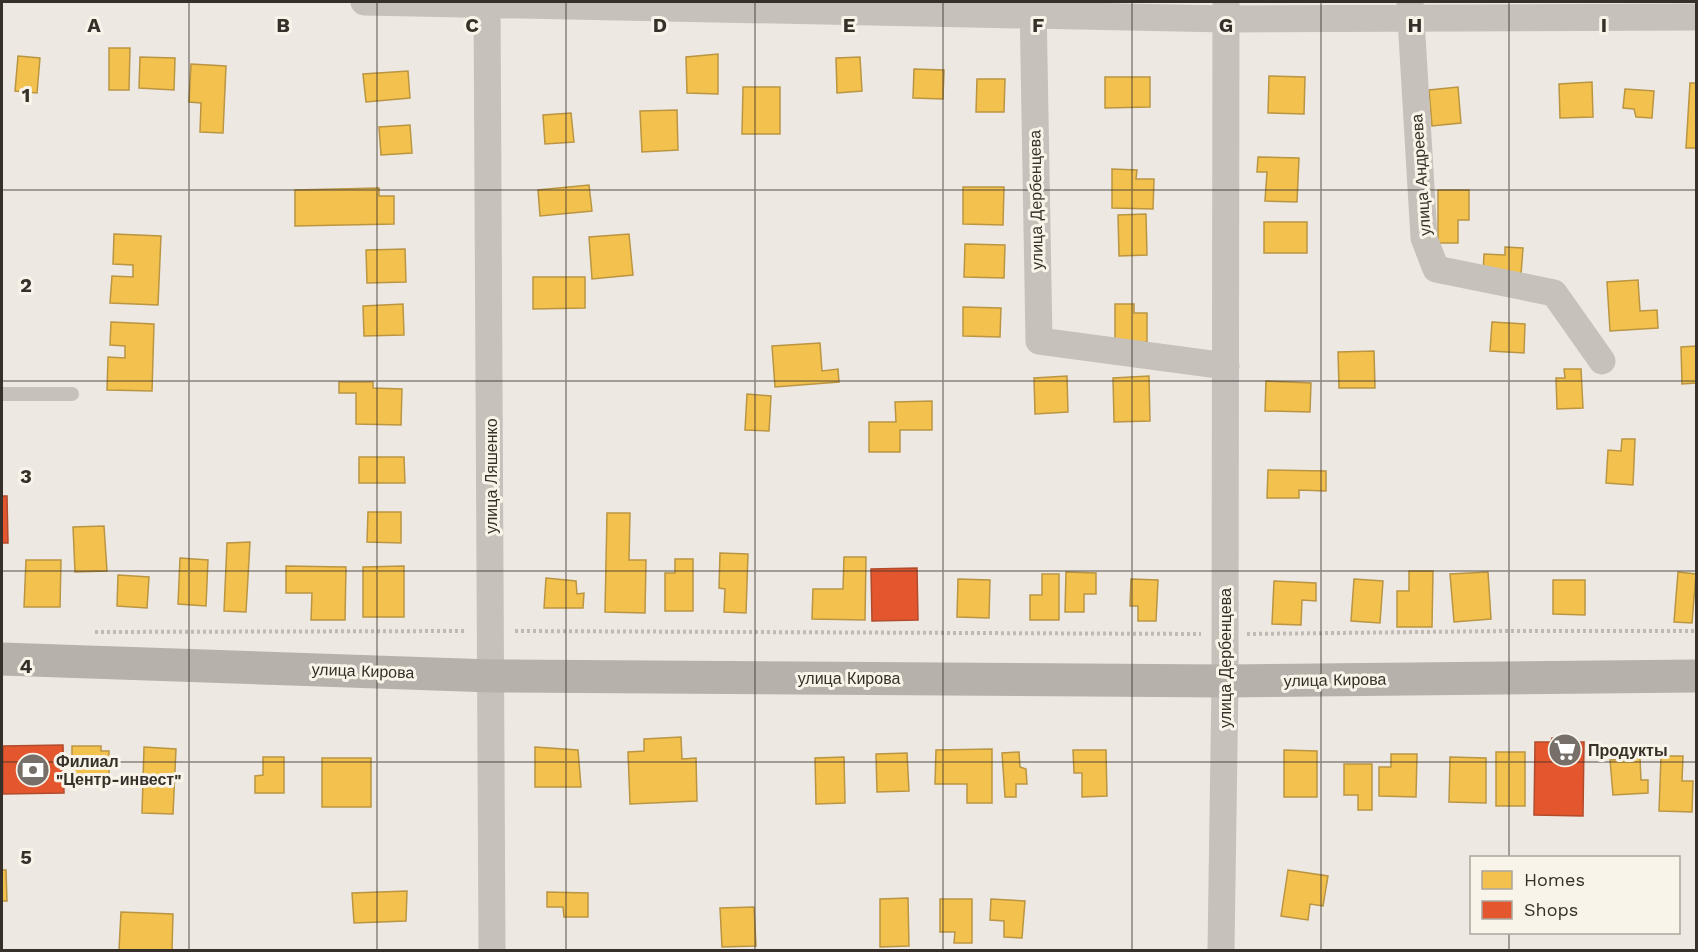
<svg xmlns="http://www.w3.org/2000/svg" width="1698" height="952" font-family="'Work Sans',sans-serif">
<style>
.homes{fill:#f2c14e;stroke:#ba9543;stroke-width:1.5}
.shops{fill:#e4572e;stroke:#b04b2c;stroke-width:1.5}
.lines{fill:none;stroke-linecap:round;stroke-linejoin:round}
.path{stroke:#bfbab3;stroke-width:4;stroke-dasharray:3 3;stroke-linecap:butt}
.service{stroke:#c6c1bb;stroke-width:14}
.minor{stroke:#c6c1bb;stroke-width:27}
.secondary{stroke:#b7b1ab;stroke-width:33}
.grid{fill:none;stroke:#372f29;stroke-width:1.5;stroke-opacity:0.55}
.labels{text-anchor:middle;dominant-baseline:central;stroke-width:6;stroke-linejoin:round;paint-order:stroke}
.street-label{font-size:16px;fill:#372f29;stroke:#f9f4ea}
.poi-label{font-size:16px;font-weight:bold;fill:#372f29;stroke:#f9f4ea;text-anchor:start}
.grid-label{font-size:20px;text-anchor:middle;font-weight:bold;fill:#372f29;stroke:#f9f4ea;stroke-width:6;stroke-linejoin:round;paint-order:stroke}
</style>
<rect width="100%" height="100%" fill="#ede9e2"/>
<path class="homes" d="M109,48H130L129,90H109Z
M718,54V94L687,93L686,57Z
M18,56L40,58L37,93L15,91Z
M140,57L175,58L174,90L139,88Z
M860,57L862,91L837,93L836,58Z
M191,64L226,66L223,133L200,132L201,103L189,102Z
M914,69L944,70L943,99L913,98Z
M408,71L410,98L366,102L363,74Z
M1269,76L1305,77L1304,114L1268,113Z
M1105,77H1150V107L1105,108Z
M977,79H1005L1004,112H976Z
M1592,82L1593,117L1560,118L1559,84Z
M1690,83H1696V148H1686Z
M743,87H780V134H742Z
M1458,87L1461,123L1432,126L1429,90Z
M1625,89L1654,91L1652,118L1636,117L1634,109L1623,108Z
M677,110L678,150L642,152L640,111Z
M571,113L574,142L545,144L543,115Z
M410,125L412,153L381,155L379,127Z
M1258,157L1299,158L1297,202L1265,201L1267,172H1257Z
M1112,169L1137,170L1136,179H1154L1153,209L1112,208Z
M589,185L592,211L540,216L538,190Z
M963,187H1004L1003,225L963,224Z
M379,188V196H394V224L295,226V190Z
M1438,190H1469V220H1458V243H1438Z
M1146,214L1147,255L1119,256L1118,215Z
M1264,222H1307V253H1264Z
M114,234L161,236L158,305L110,303L112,276L133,277V265L113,264Z
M629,234L633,275L592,279L589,237Z
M965,244L1005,245L1004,278L964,277Z
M1505,247L1523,248L1521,275L1483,273L1484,254L1505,255Z
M405,249L406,282L367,283L366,250Z
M533,277H585V308L533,309Z
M1638,280L1640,311L1657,310L1658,328L1610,331L1607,282Z
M403,304L404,335L364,336L363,306Z
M1115,304H1134V313H1147V342H1115Z
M963,307L1001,308L1000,337L963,336Z
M111,322L154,324L152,391L107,390L108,357L125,358V346L110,345Z
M1492,322L1525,324L1524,353L1490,351Z
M820,343L822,371L838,369L839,382L775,387L772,346Z
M1696,346V383L1682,384L1681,347Z
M1374,351L1375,388H1339L1338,352Z
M1564,369H1581L1583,408L1557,409L1556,378H1565Z
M1067,376L1068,412L1035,414L1034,378Z
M1149,376L1150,421L1114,422L1113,378Z
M1266,381L1311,383L1310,412L1265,411Z
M339,382H373V388L402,389L401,425L356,424V393H339Z
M747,394L771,396L769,431L745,430Z
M932,401V430H900V452H869V422H896L895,402Z
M1622,439H1635L1633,485L1606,483L1608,450L1621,451Z
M359,457H404L405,483H359Z
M1268,470L1326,471V491L1299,490V498H1267Z
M368,512H401V543L367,542Z
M607,513H630L629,560H646L645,613L605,612Z
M104,526L107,571L75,572L73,527Z
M250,542L246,612L224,611L227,543Z
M720,553L748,554L746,613L724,612L725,589L719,588Z
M844,557H866L865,620L812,619L813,589H843Z
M180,558L208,560L206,606L178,604Z
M675,559H693V611H665V573H675Z
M26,560H61L60,607H24Z
M286,566L346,567L345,620H311L312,593H286Z
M404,566V617H363V567Z
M1409,571H1433L1432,627H1397V591H1409Z
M1066,572L1096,573V594H1084V612H1065Z
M1488,572L1491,619L1454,622L1450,574Z
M1678,572L1696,574L1692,623L1674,622Z
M1042,574H1059V620H1030V595H1042Z
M118,575L149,577L147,608L117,606Z
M546,578L576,581L577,594L584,593L583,608H544Z
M958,579L990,580L989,618L957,617Z
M1131,579L1158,580L1156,621H1138V606H1130Z
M1354,579L1383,581L1380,623L1351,621Z
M1553,580H1585V615L1553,614Z
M1274,581L1316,583V601L1302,600L1301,625L1272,624Z
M681,737L682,759L696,758L697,801L630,804L628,752L644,751V739Z
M72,746H101V751H109V774H95V780H72Z
M144,747L176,749L173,814L142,813Z
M535,747L578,750L581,787H535Z
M992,749V803H967V784H935L936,750Z
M1073,750H1106L1107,796L1082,797V773H1074Z
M1284,750L1317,751V797H1284Z
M1019,752L1020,767L1026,769L1027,784H1016V797H1005L1002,753Z
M1496,752H1525V806H1496Z
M907,753L909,791L877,792L876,754Z
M1391,754H1417L1416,797L1379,796V767H1391Z
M1661,756H1683L1682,781H1693L1692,812L1659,811Z
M263,757H284V793H255V776L263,775Z
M844,757L845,803L816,804L815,758Z
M1450,757L1486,758V803L1449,802Z
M322,758H371V807H322Z
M1640,758L1641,780H1648V793L1613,795L1610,760Z
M1344,764H1372V810H1358V795H1344Z
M2,870H6L7,901H2Z
M1288,870L1328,876L1323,906L1310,904L1308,920L1281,916Z
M407,891L406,921L354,923L352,893Z
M547,892L588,893V917H564L563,907H547Z
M908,898L909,946L880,947V899Z
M940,899H972V943H954L955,932H940Z
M991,899L1025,901L1022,938L1004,937V921L990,920Z
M754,907L756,946L722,947L720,908Z
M121,912L173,914L172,950H119Z"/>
<path class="shops" d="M2,496H7L8,543H2Z
M917,568L918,620L872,621L871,569Z
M1552,738H1562V742H1584L1583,816L1534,815L1535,742H1551Z
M63,745L64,793L3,794V746Z"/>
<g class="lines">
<path class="path" d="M515,631L1201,634
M95,632L466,631
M1247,634L1508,631H1696"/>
<path class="service" d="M2,394H72"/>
<path class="minor" d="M364,2L1226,19L1696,17
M487,2L492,950
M1033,2L1039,341L1226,366
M1410,2L1424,238L1436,269L1554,293L1602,361
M1221,950L1225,681L1226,3"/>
<path class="secondary" d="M2,659L492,676L1225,681L1696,676"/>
</g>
<path class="grid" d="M189,2V950M377,2V950M566,2V950M755,2V950M943,2V950M1132,2V950M1321,2V950M1509,2V858M2,190H1696M2,381H1696M2,571H1696M2,762H1696M1509,932V950"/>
<defs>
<symbol id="supermarket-disc" viewBox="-11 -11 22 22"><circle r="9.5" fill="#77706a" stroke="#f9f4ea"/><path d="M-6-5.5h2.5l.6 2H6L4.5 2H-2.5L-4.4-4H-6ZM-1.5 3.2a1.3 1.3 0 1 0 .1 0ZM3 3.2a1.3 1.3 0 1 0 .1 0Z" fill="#fff"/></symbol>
<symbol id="bank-disc" viewBox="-11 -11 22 22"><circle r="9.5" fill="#77706a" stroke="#f9f4ea"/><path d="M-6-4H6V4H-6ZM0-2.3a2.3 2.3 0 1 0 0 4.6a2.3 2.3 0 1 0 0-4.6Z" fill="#fff"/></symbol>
</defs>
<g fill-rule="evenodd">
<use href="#supermarket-disc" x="1546" y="731" width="38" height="38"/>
<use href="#bank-disc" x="14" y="751" width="38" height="38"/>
</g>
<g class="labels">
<g class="street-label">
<text transform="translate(1421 175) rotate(-94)">улица Андреева</text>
<text transform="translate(1036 200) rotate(-91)">улица Дербенцева</text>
<text transform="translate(491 476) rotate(-90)">улица Ляшенко</text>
<text transform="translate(1225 658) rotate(-90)">улица Дербенцева</text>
<text transform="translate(363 671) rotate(2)">улица Кирова</text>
<text x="849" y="678">улица Кирова</text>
<text transform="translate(1335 680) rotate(-1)">улица Кирова</text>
</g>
<g class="poi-label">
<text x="1588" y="750">Продукты</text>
<text x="56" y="761">Филиал<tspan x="56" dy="18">"Центр-инвест"</tspan></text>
</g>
</g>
<g class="grid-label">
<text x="94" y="32">A</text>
<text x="283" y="32">B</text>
<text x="472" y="32">C</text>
<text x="660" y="32">D</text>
<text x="849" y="32">E</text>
<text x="1038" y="32">F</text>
<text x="1226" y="32">G</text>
<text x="1415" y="32">H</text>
<text x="1604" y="32">I</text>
<text x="26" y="102">1</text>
<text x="26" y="292">2</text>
<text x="26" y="483">3</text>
<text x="26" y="673">4</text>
<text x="26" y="864">5</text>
</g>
<rect width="1698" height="952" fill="none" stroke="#372f29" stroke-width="6"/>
<rect x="1470" y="856" width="210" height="78" fill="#f9f4ea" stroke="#aba59d" stroke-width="1.5"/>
<rect x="1482" y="871" width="30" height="18" fill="#f2c14e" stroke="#aba59d" stroke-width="1.5"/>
<text x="1524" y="886" font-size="18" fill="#372f29">Homes</text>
<rect x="1482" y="901" width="30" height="18" fill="#e4572e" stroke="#aba59d" stroke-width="1.5"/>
<text x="1524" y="916" font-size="18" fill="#372f29">Shops</text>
</svg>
